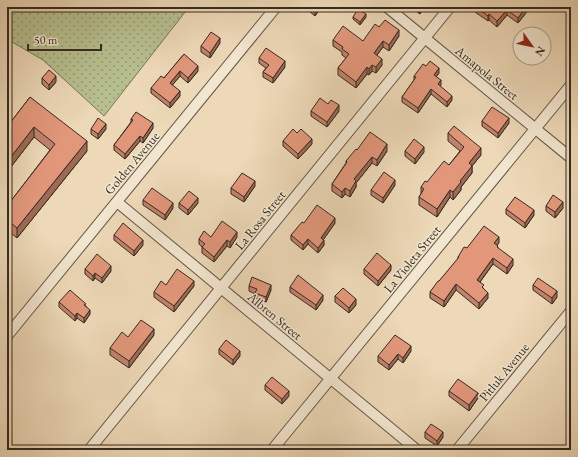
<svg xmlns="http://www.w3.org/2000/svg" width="578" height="457" font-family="'EB Garamond',serif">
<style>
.grass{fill:url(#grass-dots);stroke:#767558}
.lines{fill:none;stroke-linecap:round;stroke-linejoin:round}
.street-casing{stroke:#625646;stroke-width:12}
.street{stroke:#f3e6d0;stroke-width:10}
.wall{fill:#c2826a;stroke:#342b21}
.shaded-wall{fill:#9e6a56;stroke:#342b21}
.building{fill:#e2977b;stroke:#342b21}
.labels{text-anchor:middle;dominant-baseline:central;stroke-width:3;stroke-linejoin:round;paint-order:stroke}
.street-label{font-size:13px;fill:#342b21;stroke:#f3e6d0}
</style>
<defs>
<pattern id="grass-dots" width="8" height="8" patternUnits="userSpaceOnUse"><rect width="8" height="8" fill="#b7bf8f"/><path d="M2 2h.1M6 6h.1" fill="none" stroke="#969b74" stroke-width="1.8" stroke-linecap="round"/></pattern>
</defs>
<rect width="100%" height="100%" fill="#edd8b7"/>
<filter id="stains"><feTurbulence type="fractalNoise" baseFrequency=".005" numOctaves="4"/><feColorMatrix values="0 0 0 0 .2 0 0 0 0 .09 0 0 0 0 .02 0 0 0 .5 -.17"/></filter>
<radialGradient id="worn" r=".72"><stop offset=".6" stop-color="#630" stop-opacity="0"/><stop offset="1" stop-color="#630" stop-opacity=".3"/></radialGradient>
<path class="grass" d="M7,7H189L104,116L43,60L7,39Z"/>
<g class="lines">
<defs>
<path id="street" d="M387,7L571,158
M117,202L417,450
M7,336L276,7
M89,450L450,7
M272,450L571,85
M457,450L571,311"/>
</defs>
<use href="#street" class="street-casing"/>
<use href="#street" class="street"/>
</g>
<path class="wall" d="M304,7H321L315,16Z
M410,7H430L426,12L422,10L420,14Z
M475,7H529V9L518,23L507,15L497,27L489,20L488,21L475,12Z
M353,17H366L360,25L353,19Z
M379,27L399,36L389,51L383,47L377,55L382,65L376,73L372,71L369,75L367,74L356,88L338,75V68L346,58L342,55V52L333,46V40L363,41Z
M220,43L210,58L201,52V46Z
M184,54L198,71L188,83L180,76L172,85L180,96L170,108L151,93V88L164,78Z
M259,58L285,67L273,83L263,77V72L266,68L259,63Z
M426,66L439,73L436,77L441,85L440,86L452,100L447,107L431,94L418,113L402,102V97L414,80V76Z
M42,78L56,82L49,90L42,84Z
M30,97L87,151L17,238L7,230V206L50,150L34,137L7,172V127Z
M311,111H339L327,127L311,116Z
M131,119L153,128L143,143L140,141L125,159L114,150V145L131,122Z
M482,121L509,123L498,138L482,126Z
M91,129H106L98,139L91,134Z
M297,133L312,144L298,159L283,146V141Z
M448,133L481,155L472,166V173L461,187V190L453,200L450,197L437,217L419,205V197L421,194V187L449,165L460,151L448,141Z
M357,150L387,151L377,166L372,163L356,183V187L350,197L345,194L342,198L332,191V184L346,163V161Z
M405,151L424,152L415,164L405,156Z
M395,185L383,203L371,195V190Z
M255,186L244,202L231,194V188Z
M143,200L173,208L165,220L143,205Z
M179,203H198L188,215L179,208Z
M546,206L563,208L555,218L546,211Z
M506,209L534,215L525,228L506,214Z
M304,223H335L323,240L324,245L318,253L308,244L303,250L291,240V235Z
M114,235L143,245L134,256L114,240Z
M211,237H237L230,248L227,246L214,262L202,253V247L199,244V239Z
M499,243L497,245L498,248L513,265L507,274L493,264L480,282L488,298L479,309L456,290L444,307L430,298V292L458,259V257L467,248Z
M85,269L111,271L102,283L95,278L93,281L85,274Z
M364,269L391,270L378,286L364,274Z
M166,285L194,286L174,312L154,297V292Z
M533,285L557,297L552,304L533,290Z
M249,286L271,290L266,302L255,298V294L249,291Z
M290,287L323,300L316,310L290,292Z
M335,296L356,305L349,313L335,302Z
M59,302L86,306L90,314L84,323L77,318L75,321L59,307Z
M154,335L129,368L110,355V348L128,337Z
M219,349L240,356L233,365L219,354Z
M411,351L403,363L398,359L389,370L378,362V356Z
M265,385L289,396L282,404L265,390Z
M449,391L478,398L469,411L449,396Z
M425,432L443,437L437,446L425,438Z"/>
<path class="shaded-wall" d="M317,7H321L315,16V11Z
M421,7H422V10L420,14V9Z
M426,7H430L426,12Z
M526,7H529V9L518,23V18Z
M507,10V15L497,27V21Z
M366,14V17L360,25V22Z
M489,14V20L488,21V16Z
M399,30V36L389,51V45Z
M220,38V43L210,58V53Z
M383,41V47L374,59V53Z
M382,59V65L376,73V67Z
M285,61V67L273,83V78Z
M372,65V71L369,75V69Z
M198,66V71L188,83V78Z
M367,67V74L356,88V82Z
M439,68V73L434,80V75Z
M180,71V76L170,88V83Z
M56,76V82L49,90V85Z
M441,80V85L438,89V84Z
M431,89V94L418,113V108Z
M180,91V96L170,108V103Z
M452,96V100L447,107V102Z
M339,105V111L327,127V122Z
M509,118V123L498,138V133Z
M153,123V128L143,143V138Z
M106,124V129L98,139V134Z
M34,127V137L7,172V162Z
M140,136V141L125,159V154Z
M312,139V144L298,159V154Z
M87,141V151L17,238V228Z
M387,144V151L377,166V160Z
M424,147V152L415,164V159Z
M481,148V155L472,166V173L461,187V190L453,200V192L460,181L469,163Z
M372,157V163L356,183V187L350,197V191L354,179Z
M395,180V185L383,203V198Z
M255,181V186L244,202V197Z
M345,188V194L342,198V192Z
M450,190V197L437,217V209Z
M198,198V203L188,215V210Z
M563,202V208L555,218V212Z
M173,203V208L165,220V215Z
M534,210V215L525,228V223Z
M335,218V223L321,243V238Z
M237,232V237L230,248V242Z
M499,237V243L494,249V243Z
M308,239V244L303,250V245Z
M143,240V245L134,256V251Z
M227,240V246L214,262V257Z
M324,240V245L318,253V248Z
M493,258V264L477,286V280Z
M513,259V265L507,274V268Z
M391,265V270L378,286V281Z
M111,266V271L102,283V278Z
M95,273V278L93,281V276Z
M194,281V286L174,312V306Z
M456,284V290L444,307V301Z
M271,285V290L266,302V297Z
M557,291V297L552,304V298Z
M488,293V298L479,309V303Z
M323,295V300L316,310V305Z
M356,299V305L349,313V308Z
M90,310V314L84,323V318Z
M77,313V318L75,321V316Z
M154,329V335L129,368V361Z
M411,346V351L403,363V358Z
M240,351V356L233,365V360Z
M398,354V359L389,370V365Z
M289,391V396L282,404V399Z
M478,393V398L469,411V405Z
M443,432V437L437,446V441Z"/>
<path class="building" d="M310,7H317L315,11Z
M476,7H526L518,18L507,10L497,21L489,14L488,16Z
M358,9L366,14L360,22L353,17Z
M385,20L399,30L389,45L383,41L374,53L382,59L376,67L372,65L369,69L367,67L356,82L338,68L349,54L342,49L343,47L333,40L343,26L363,41L375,24L379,27Z
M211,32L220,38L210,53L201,46Z
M266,48L285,61L273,78L263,72L269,65L259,58Z
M184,54L198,66L188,78L180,71L170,83L180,91L170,103L151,88L161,76L164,78Z
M430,61L439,68L434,75L441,80L438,84L452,96L447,102L431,89L418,108L402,97L416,77L414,76L423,64L426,66Z
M49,70L56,76L49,85L42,78Z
M30,97L87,141L17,228L7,220V206L55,144L34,127L7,162V127Z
M320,98L328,104L331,100L339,105L327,122L311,111Z
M492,107L509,118L498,133L482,121Z
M136,112L153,123L143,138L140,136L125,154L114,145L133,120L131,119Z
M98,118L106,124L98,134L91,129Z
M454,126L481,148L469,163L472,166L460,181L461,182L453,192L450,190L437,209L419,197L424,189L421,187L425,181L427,182L444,161L449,165L464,147L448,133Z
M293,129L297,133L301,129L312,139L298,154L283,141Z
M370,132L387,144L377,160L372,157L354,179L356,181L350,191L345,188L342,192L332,184L347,162L346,161L356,149L357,150Z
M414,139L424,147L415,159L405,151Z
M384,172L395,180L383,198L371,190Z
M242,173L255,181L244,197L231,188Z
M152,188L173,203L165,215L143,200Z
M189,191L198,198L188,210L179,203Z
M553,195L563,202L555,212L546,206Z
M515,197L534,210L525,223L506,209Z
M317,205L335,218L321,238L324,240L318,248L308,239L303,245L291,235L302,222L304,223Z
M222,221L237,232L230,242L227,240L214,257L202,247L205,244L199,239L204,231L211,237Z
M123,223L143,240L134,251L114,235Z
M484,226L499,237L494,243L498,246L497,247L513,259L507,268L493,258L477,280L484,285L482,287L488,293L479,303L456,284L444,301L430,292L438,281H439L459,257H458L464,247L467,248Z
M377,253L391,265L378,281L364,269Z
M97,254L111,266L102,278L95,273L93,276L85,269Z
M177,269L194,281L174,306L154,292L161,281L166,285Z
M298,275L323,295L316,305L290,287Z
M252,277L271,285L266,297L255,293L257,289L249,286Z
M538,278L557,291L552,298L533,285Z
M343,288L356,299L349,308L335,296Z
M70,290L86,304L84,305L90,310L84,318L77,313L75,316L59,302Z
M141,320L154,329L129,361L110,348L122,332L128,337Z
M395,335L411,346L403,358L398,354L389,365L378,356Z
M226,340L240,351L233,360L219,349Z
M272,377L289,391L282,399L265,385Z
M458,379L478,393L469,405L449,391Z
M431,424L443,432L437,441L425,432Z"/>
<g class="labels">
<g class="street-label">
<text transform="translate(487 73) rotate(39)">Amapola Street</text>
<text transform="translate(132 163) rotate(-50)">Golden Avenue</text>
<text transform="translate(260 220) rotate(-51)">La Rosa Street</text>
<text transform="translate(412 259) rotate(-51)">La Violeta Street</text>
<text transform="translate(275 316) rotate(40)">Albren Street</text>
<text transform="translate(504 372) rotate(-51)">Pitluk Avenue</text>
</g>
</g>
<rect width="578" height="457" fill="none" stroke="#edd8b7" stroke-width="24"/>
<rect x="8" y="8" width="562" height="441" fill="none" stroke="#342b21" stroke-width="2"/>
<rect x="12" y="12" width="554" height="433" fill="none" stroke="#342b21"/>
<g transform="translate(532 46) rotate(123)"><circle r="19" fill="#f3e6d0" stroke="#a79b8a"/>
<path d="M0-3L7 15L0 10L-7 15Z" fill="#8f2418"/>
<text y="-6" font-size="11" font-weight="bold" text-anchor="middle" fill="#342b21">N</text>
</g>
<path d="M28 44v6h73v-6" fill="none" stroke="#342b21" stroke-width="2"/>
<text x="34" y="44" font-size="12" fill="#342b21" stroke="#f3e6d0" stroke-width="3" paint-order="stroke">50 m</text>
<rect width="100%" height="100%" filter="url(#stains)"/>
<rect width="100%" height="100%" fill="url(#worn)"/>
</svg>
